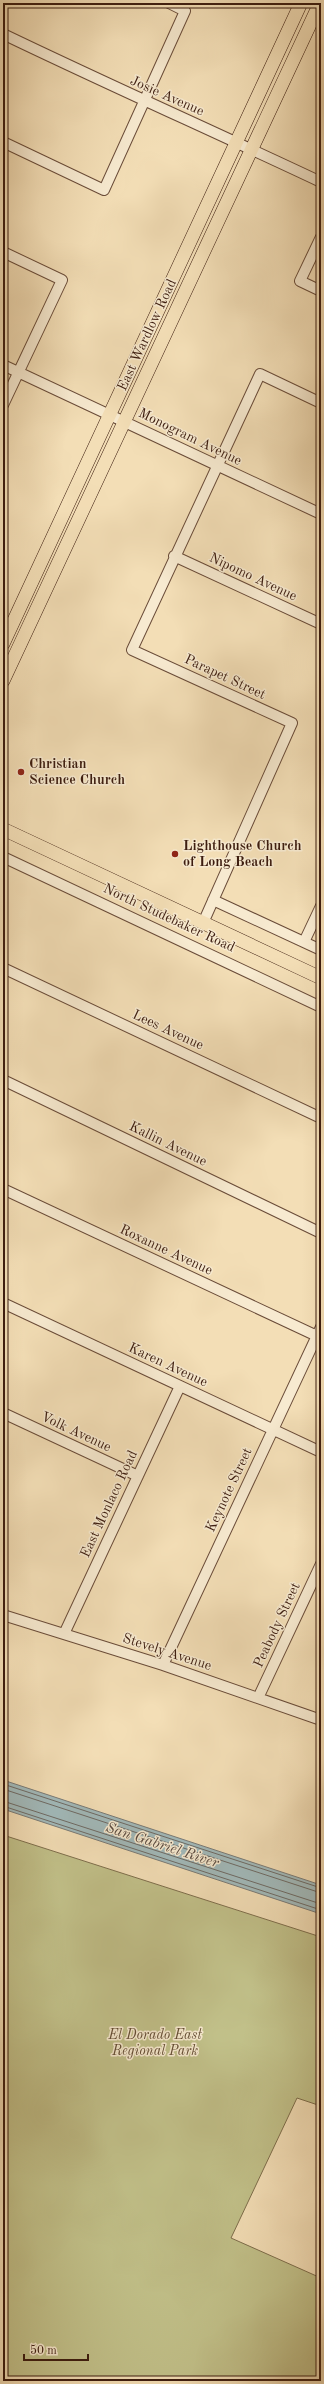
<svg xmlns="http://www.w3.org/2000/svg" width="324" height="2384" font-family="'Old Standard TT',serif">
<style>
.green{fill:#c1c089;stroke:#7e6e4c}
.water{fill:#a1b9ba;stroke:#797a76}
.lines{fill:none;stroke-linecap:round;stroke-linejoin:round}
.shore{stroke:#6e6a64;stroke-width:1}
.minor-casing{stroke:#6a4c39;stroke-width:12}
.major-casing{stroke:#3c1c0f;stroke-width:14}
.minor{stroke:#f7ead0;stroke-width:10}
.major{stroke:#f3deb6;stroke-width:13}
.poi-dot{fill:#8f2418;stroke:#f7ead0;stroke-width:1.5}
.labels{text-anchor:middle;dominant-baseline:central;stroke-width:3;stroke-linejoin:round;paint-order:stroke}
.street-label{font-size:14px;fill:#3c1c0f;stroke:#f7ead0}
.poi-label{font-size:14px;font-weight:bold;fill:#3c1c0f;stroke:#f7ead0;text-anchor:start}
.park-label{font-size:14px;font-style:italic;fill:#644d34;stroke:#f7ead0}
.water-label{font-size:15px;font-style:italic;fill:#5a4b42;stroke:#f7ead0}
</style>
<rect width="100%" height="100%" fill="#f3deb6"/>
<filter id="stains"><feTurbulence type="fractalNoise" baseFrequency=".005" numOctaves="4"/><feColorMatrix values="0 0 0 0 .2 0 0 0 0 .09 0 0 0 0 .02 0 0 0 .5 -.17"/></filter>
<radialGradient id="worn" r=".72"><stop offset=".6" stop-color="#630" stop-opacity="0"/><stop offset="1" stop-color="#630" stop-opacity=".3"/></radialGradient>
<path class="green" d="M3,1835L321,1937V2106L297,2098L231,2238L321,2278V2381H3Z"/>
<path class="water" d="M3,1780L321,1885V1914L3,1809Z"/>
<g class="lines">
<path class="shore" d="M3,1784L321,1888
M3,1789L321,1893
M3,1801L321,1904
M3,1806L321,1910"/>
<defs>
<path id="minor" d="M3,34C109,85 215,132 321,182
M3,142L104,190L185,11L169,3
M321,237L300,281L321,291
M3,252L62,280L3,405
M3,365L321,514
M174,556L321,624
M3,857L321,1007
M213,900L321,950
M203,923L292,723L132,650L260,374L321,403
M304,942L321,906
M3,968L321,1118
M3,1080L321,1233
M3,1189L317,1336
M3,1303L321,1452
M3,1413L138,1476
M3,1615L163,1665L321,1720
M64,1634L180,1386
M163,1665L321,1327
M258,1698L321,1564"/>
<path id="major" d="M3,644L301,3
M3,681L320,3
M3,829L321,978"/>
</defs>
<use href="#minor" class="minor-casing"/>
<use href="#major" class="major-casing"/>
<use href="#minor" class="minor"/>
<use href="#major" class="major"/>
</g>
<g class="poi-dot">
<circle cx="21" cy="772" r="4"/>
<circle cx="175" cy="854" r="4"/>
</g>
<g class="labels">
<g class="street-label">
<text transform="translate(167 96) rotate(24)">Josie Avenue</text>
<text transform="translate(147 335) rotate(-65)">East Wardlow Road</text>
<text transform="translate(190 437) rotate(26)">Monogram Avenue</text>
<text transform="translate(253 577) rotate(25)">Nipomo Avenue</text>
<text transform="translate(225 677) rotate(25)">Parapet Street</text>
<text transform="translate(169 918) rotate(25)">North Studebaker Road</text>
<text transform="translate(168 1030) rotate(25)">Lees Avenue</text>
<text transform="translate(168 1144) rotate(26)">Kallin Avenue</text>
<text transform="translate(166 1250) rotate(25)">Roxanne Avenue</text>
<text transform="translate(168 1365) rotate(25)">Karen Avenue</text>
<text transform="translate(76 1432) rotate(25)">Volk Avenue</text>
<text transform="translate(229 1490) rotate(-65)">Keynote Street</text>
<text transform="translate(109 1504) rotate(-65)">East Monlaco Road</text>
<text transform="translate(277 1625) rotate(-65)">Peabody Street</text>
<text transform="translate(167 1652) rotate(18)">Stevely Avenue</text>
</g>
<g class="poi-label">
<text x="29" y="764">Christian<tspan x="29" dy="16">Science Church</tspan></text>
<text x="183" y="846">Lighthouse Church<tspan x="183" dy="16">of Long Beach</tspan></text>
</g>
<g class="park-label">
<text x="155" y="2035">El Dorado East<tspan x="155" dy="16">Regional Park</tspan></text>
</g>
<g class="water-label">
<text transform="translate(162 1846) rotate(18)">San Gabriel River</text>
</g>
</g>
<rect width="324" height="2384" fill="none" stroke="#f3deb6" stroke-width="16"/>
<rect x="4" y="4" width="316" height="2376" fill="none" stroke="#3c1c0f" stroke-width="2"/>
<rect x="8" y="8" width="308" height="2368" fill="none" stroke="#3c1c0f"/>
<path d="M24 2354v6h64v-6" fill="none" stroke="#3c1c0f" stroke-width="2"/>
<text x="30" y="2354" font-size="12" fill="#3c1c0f" stroke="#f7ead0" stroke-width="3" paint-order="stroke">50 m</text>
<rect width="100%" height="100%" filter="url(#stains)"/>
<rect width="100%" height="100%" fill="url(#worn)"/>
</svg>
